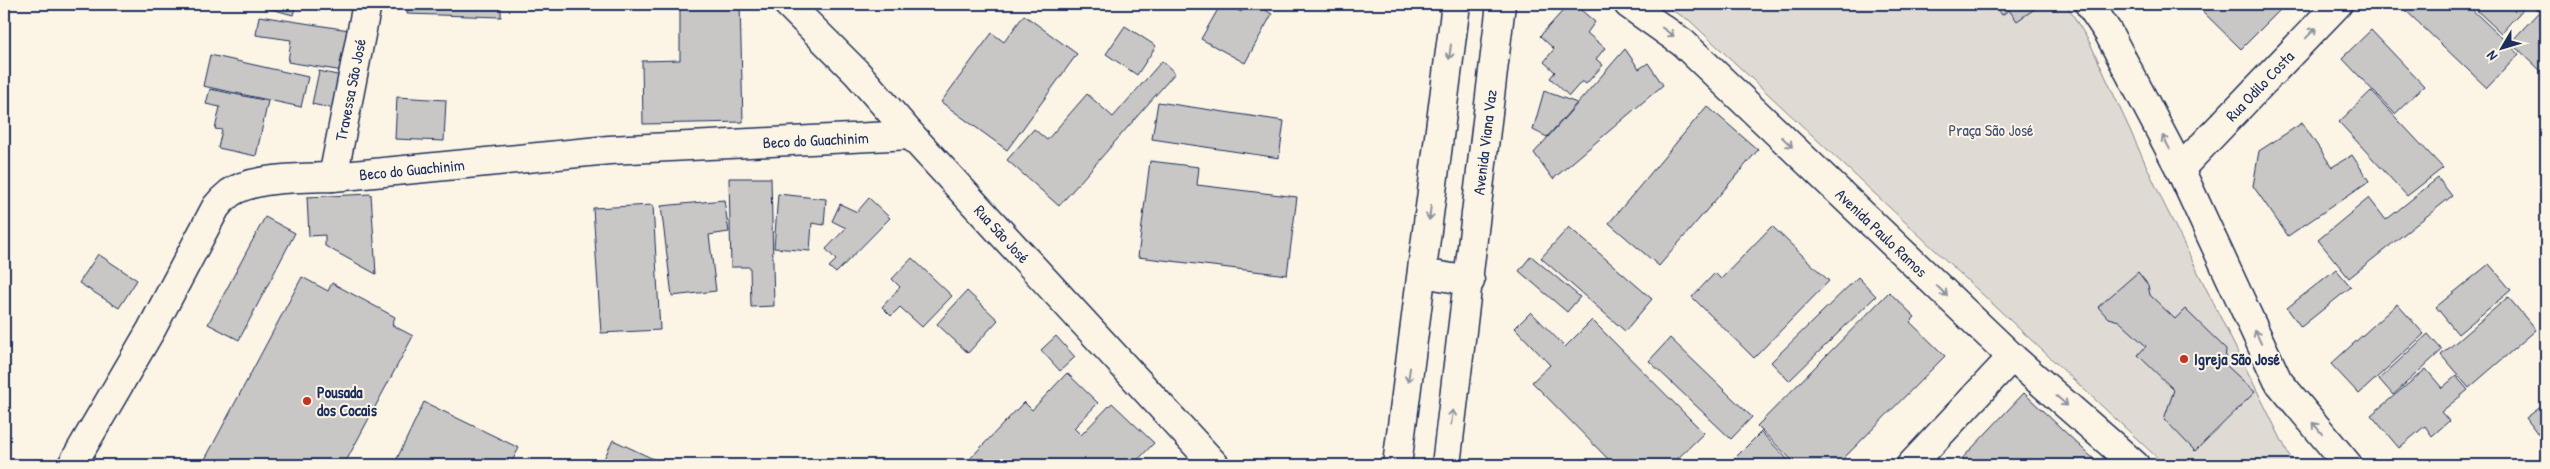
<svg xmlns="http://www.w3.org/2000/svg" width="2550" height="469" font-family="'Patrick Hand',sans-serif">
<style>
.green{fill:#dfdbd4;stroke:#7d8599}
.building{fill:#c8c7c6;stroke:#1b2f5e}
.lines{fill:none;stroke-linecap:round;stroke-linejoin:round}
.minor-casing{stroke:#1b2f5e;stroke-width:31}
.tertiary-casing{stroke:#1b2f5e;stroke-width:31}
.minor{stroke:#fcf5e5;stroke-width:28}
.tertiary{stroke:#fcf5e5;stroke-width:28}
.oneway{stroke:#8c92a2}
.poi-dot{fill:#c8321e;stroke:#fcf5e5;stroke-width:2}
.labels{text-anchor:middle;dominant-baseline:central;stroke-width:4;stroke-linejoin:round;paint-order:stroke}
.street-label{font-size:16px;fill:#1b2f5e;stroke:#fcf5e5}
.park-label{font-size:16px;fill:#425176;stroke:#fcf5e5}
.poi-label{font-size:16px;font-weight:bold;fill:#1b2f5e;stroke:#fcf5e5;text-anchor:start}
</style>
<rect width="100%" height="100%" fill="#fcf5e5"/>
<filter id="ink" filterUnits="userSpaceOnUse"><feTurbulence type="fractalNoise" baseFrequency=".02" numOctaves="2"/><feDisplacementMap in="SourceGraphic" scale="10" xChannelSelector="R" yChannelSelector="G"/><feConvolveMatrix kernelMatrix="1 2 1 2 8 2 1 2 1" color-interpolation-filters="sRGB"/></filter>
<g filter="url(#ink)">
<path class="green" d="M1660,4H2066L2090,43L2164,204L2294,465H2165L1689,20Z"/>
<path class="building" d="M253,4H296L293,15Z
M408,4H501V17L407,14Z
M680,4H740L743,122L643,124L642,61L680,60Z
M1221,4H1226L1241,12L1246,4H1255L1272,14L1245,63L1201,39Z
M1569,4H1574L1595,22L1587,33L1605,48L1596,59L1603,65L1586,84L1582,81L1569,96L1550,78L1555,72L1544,62L1554,49L1540,36Z
M1982,4H2042L2017,21L2009,10L2002,15L1995,5Z
M2195,4H2286L2241,49Z
M2399,4H2466L2519,54L2487,88Z
M2470,4H2528L2501,33Z
M2530,4H2544L2537,11Z
M2546,4V76L2511,42Z
M1024,15L1077,54L1007,150L941,102L992,33L1004,42Z
M259,16L349,30L343,71L288,62L291,40L256,35Z
M1125,26L1156,46L1137,75L1106,54Z
M2371,30L2424,86L2395,114L2342,58Z
M1625,49L1639,69L1648,63L1663,85L1553,179L1534,153Z
M210,55L308,77L301,107L203,86Z
M1162,61L1175,73L1059,206L1007,160L1034,129L1047,140L1087,94L1113,117Z
M319,71L346,77L339,110L312,104Z
M210,89L268,101L256,156L218,148L222,130L215,129L220,107L206,104Z
M1544,91L1577,103L1547,137L1533,130Z
M2371,91L2443,168L2407,196L2339,122Z
M397,97L446,100L444,141L395,139Z
M1158,102L1284,121L1279,158L1152,139Z
M1707,106L1758,150L1659,266L1609,223Z
M2302,123L2332,167L2352,155L2369,181L2288,236L2253,186L2259,151Z
M1150,161L1199,167L1197,185L1297,197L1287,275L1138,257Z
M729,178H771L774,306L751,307L750,267H731Z
M2438,178L2452,196L2349,278L2318,240L2369,198L2386,220Z
M371,194L376,274L325,246V235L309,236L307,197Z
M778,194L826,199L824,225L812,223L810,251L774,248Z
M869,198L890,218L836,273L829,267L836,260L826,249L846,228L832,221L840,204L857,212Z
M724,200L729,232L709,235L716,291L672,296L661,206Z
M653,205L660,330L601,333L593,208Z
M265,217L295,233L239,340L208,324Z
M1772,226L1829,281L1754,358L1692,297L1715,273L1721,279Z
M1569,227L1652,299L1625,331L1541,258Z
M98,254L137,280L119,308L79,283Z
M1531,256L1580,297L1567,312L1519,271Z
M912,258L952,296L922,327L900,307L891,316L882,307L900,287L892,279Z
M2489,264L2511,290L2458,334L2436,307Z
M2336,269L2351,287L2301,327L2287,308Z
M2138,272L2148,285L2150,295L2175,319L2185,309L2226,349L2225,364L2255,392L2195,451L2164,419L2174,390L2138,355L2146,346L2119,321L2108,318L2098,307Z
M302,277L328,291L332,283L395,317L392,325L413,336L344,465H202Z
M1858,277L1876,296L1789,381L1771,362Z
M967,291L998,320L968,353L937,324Z
M1889,292L1915,317L1910,322L1945,356L1837,465H1797L1757,426Z
M2508,297L2536,330L2469,388L2441,355Z
M2397,304L2424,334L2359,394L2331,364Z
M1531,312L1565,347L1592,320L1704,433L1671,465H1614L1532,382L1550,365L1515,328Z
M2428,334L2442,350L2393,395L2379,379Z
M1056,336L1075,357L1060,371L1041,350Z
M1670,338L1752,417L1731,439L1649,361Z
M2426,369L2442,388L2456,376L2468,390L2441,412L2449,421L2432,436L2425,426L2399,448L2371,415Z
M1067,373L1098,403L1074,428L1081,435L1112,403L1154,443L1133,465H964L1024,402L1032,410Z
M2024,393L2100,465H1956Z
M424,402L519,448L510,465H394Z
M2546,403V445L2526,418Z
M1761,432L1793,465H1734L1731,462Z
M613,440L666,465H601Z"/>
<g class="lines">
<defs>
<g id="minor">
<path id="s1" d="M788,4L857,73L911,135L1215,465"/>
<path id="s2" d="M333,177L367,4"/>
<path d="M1422,273L1470,281"/>
<path id="s3" d="M72,465L151,330L216,207C220,202 225,197 230,193C253,177 305,178 333,177L609,150L911,135"/>
<path d="M1911,465L2012,357"/>
</g>
<g id="tertiary">
<path id="s4" d="M1628,4L1683,43L2012,357L2135,465"/>
<path d="M2089,4L2108,32L2180,169L2278,381L2348,465"/>
<path id="s5" d="M2180,169L2338,4"/>
<path d="M1397,465L1456,4"/>
<path id="s6" d="M1446,465L1501,4"/>
</g>
</defs>
<use href="#minor" class="minor-casing"/>
<use href="#tertiary" class="tertiary-casing"/>
<use href="#minor" class="minor"/>
<use href="#tertiary" class="tertiary"/>
</g>
<defs><path id="oneway-shaft" d="M-6 0H5M1.5-3L5.5 0L1.5 3" fill="none" stroke-width="1.6" stroke-linecap="round" stroke-linejoin="round" transform="scale(1.25)"/></defs>
<g class="oneway">
<use href="#oneway-shaft" transform="translate(1668 32) rotate(36)"/>
<use href="#oneway-shaft" transform="translate(2311 33) rotate(-46)"/>
<use href="#oneway-shaft" transform="translate(1450 52) rotate(97)"/>
<use href="#oneway-shaft" transform="translate(1787 142) rotate(44)"/>
<use href="#oneway-shaft" transform="translate(2166 142) rotate(-118)"/>
<use href="#oneway-shaft" transform="translate(1430 213) rotate(97)"/>
<use href="#oneway-shaft" transform="translate(1942 291) rotate(44)"/>
<use href="#oneway-shaft" transform="translate(2258 337) rotate(-115)"/>
<use href="#oneway-shaft" transform="translate(1409 375) rotate(98)"/>
<use href="#oneway-shaft" transform="translate(2062 401) rotate(41)"/>
<use href="#oneway-shaft" transform="translate(1452 417) rotate(-83)"/>
<use href="#oneway-shaft" transform="translate(2317 428) rotate(-130)"/>
</g>
</g>
<g class="poi-dot">
<circle cx="2184" cy="359" r="5"/>
<circle cx="307" cy="401" r="5"/>
</g>
<g class="labels">
<g class="street-label">
<text stroke="none"><textPath href="#s5" startOffset="115">Rua Odilo Costa</textPath></text>
<text stroke="none"><textPath href="#s2" startOffset="89">Travessa São José</textPath></text>
<text stroke="none"><textPath href="#s3" startOffset="905">Beco do Guachinim</textPath></text>
<text stroke="none"><textPath href="#s6" startOffset="325">Avenida Viana Vaz</textPath></text>
<text stroke="none"><textPath href="#s3" startOffset="500">Beco do Guachinim</textPath></text>
<text stroke="none"><textPath href="#s4" startOffset="342">Avenida Paulo Ramos</textPath></text>
<text stroke="none"><textPath href="#s1" startOffset="314">Rua São José</textPath></text>
</g>
<g class="park-label">
<text x="1991" y="130">Praça São José</text>
</g>
<g class="poi-label">
<text x="2194" y="359">Igreja São José</text>
<text x="317" y="392">Pousada<tspan x="317" dy="18">dos Cocais</tspan></text>
</g>
</g>
<rect width="2550" height="469" fill="none" stroke="#fcf5e5" stroke-width="20"/>
<rect x="10" y="10" width="2530" height="449" fill="none" stroke="#1b2f5e" stroke-width="2" filter="url(#ink)"/>
<g transform="translate(2502 48) rotate(232)" stroke="#fcf5e5" stroke-width="4" paint-order="stroke">
<path d="M0-4L9 19L0 12L-9 19Z" fill="#1b2f5e"/>
<text y="-8" font-size="14" font-weight="bold" text-anchor="middle" fill="#1b2f5e">N</text>
</g>
</svg>
